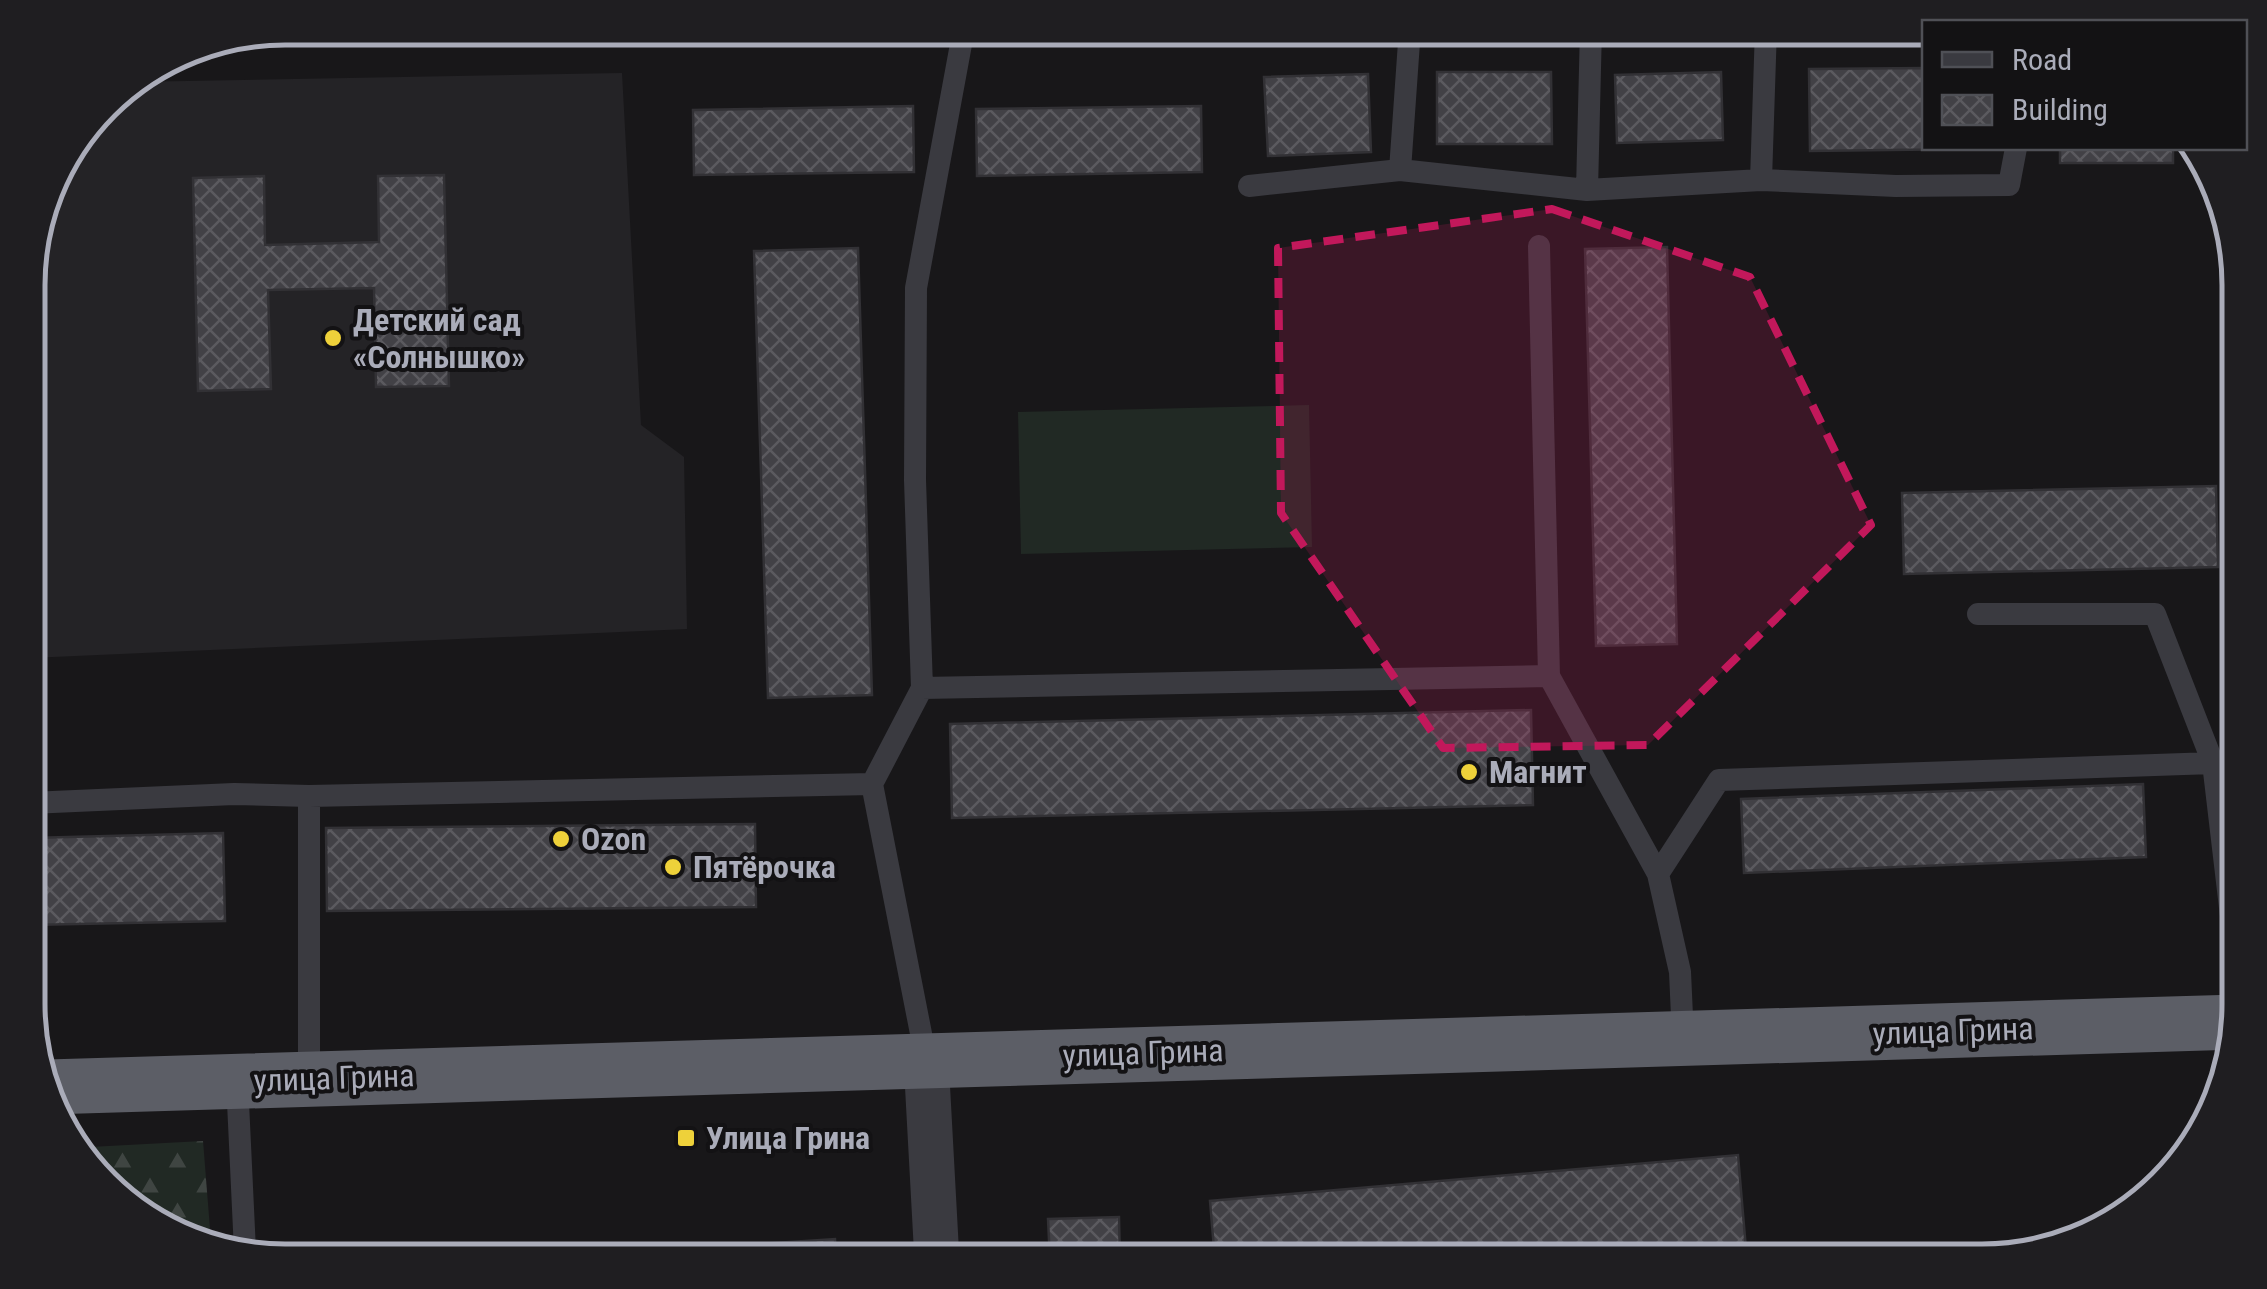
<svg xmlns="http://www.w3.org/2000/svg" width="2267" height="1289" font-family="'Roboto Condensed',sans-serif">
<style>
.built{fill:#242326}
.forest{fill:url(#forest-firs)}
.pitch{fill:#212924}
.building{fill:url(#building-cross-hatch);stroke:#323135;stroke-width:2.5}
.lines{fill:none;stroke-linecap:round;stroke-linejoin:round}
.service{stroke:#3a3a40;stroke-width:22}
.minor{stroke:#3a3a40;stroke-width:45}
.trunk{stroke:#5c5e66;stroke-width:55}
.marked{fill:#c2185b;fill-opacity:0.2;stroke:#c2185b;stroke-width:8;stroke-dasharray:20 12;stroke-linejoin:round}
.poi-dot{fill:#eed13a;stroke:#131214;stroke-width:4}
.labels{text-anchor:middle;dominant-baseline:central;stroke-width:8;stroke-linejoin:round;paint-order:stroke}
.poi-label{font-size:32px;font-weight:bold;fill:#aaacb9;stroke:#131214;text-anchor:start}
.street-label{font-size:32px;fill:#aaacb9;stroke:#131214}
.rim{fill:none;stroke:#aaacb9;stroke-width:5}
</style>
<defs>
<pattern id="forest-firs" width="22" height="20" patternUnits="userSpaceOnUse" patternTransform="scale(2.5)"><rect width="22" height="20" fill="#212924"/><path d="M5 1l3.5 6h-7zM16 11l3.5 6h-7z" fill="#3f4542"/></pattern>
<pattern id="building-cross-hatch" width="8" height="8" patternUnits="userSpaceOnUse" patternTransform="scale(2.5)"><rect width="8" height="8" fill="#424146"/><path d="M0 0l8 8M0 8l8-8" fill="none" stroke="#5b5a5f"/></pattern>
</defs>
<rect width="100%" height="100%" fill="#181719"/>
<path class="built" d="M622,73L641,425L684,457L687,629L30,658V252L54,170L115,92L131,82Z"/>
<path class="forest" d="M203,1141L211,1242L157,1227L72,1148Z"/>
<path class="pitch" d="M1309,405L1312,547L1021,554L1018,412Z"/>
<path class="building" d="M1924,68V148L1971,149L1810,151L1809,69Z
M1437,72H1551L1552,144H1437Z
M1721,72L1723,140L1617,143L1615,75Z
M1368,74L1371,152L1268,156L1264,77Z
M913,106L914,172L694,175L693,110Z
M1201,106L1202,172L977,176L976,109Z
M2060,148H2173V163H2060Z
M444,175L449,386L376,387L374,288L268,290L271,389L198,391L193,178L264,176L265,245L379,242L378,176Z
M1667,247L1677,644L1596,646L1585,249Z
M858,248L872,695L768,698L754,251Z
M2216,486L2218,567L1904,574L1902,493Z
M1531,710L1533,805L952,818L950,724Z
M2143,784L2146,857L1744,873L1741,799Z
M755,824L756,907L327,911L326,828Z
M223,833L225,921L30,925V838Z
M1738,1155L1747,1261H1215L1210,1201Z
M1119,1217L1120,1261H1050L1048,1219Z
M835,1239L836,1261H495Z"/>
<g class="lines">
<path class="service" d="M1400,170L1410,28
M1761,180L1766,28
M1249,186L1400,170L1587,190L1761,180L1896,186L2009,185L2016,148
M1587,190L1591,28
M1539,246L1549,676
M1978,614H2155L2213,763
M922,688L915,480L916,288L964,28
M30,803L234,794L309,796L872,784
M1658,874L1719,780L2213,763L2239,984
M926,1059L872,784L922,688L1549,676L1658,874L1680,972L1683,1038
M309,1079V796
M237,1081L245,1251"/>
<path class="minor" d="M926,1059L937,1261"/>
<path class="trunk" d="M48,1087L2238,1022"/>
</g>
<path class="marked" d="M1552,209L1750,277L1871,525L1648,745L1443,748L1281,513L1278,248Z"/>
<g class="poi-dot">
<circle cx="333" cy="338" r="10"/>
<circle cx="1469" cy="772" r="10"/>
<circle cx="561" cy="839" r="10"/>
<circle cx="673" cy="867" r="10"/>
<rect x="676" y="1128" width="20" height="20" rx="5"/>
</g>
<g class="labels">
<g class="poi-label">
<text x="353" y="320">Детский сад<tspan x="353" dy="37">«Солнышко»</tspan></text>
<text x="1489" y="772">Магнит</text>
<text x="581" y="839">Ozon</text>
<text x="693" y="867">Пятёрочка</text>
<text x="706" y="1138">Улица Грина</text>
</g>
<g class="street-label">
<text transform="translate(1953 1031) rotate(-2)">улица Грина</text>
<text transform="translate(1143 1053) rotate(-2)">улица Грина</text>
<text transform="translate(334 1078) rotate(-2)">улица Грина</text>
</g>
</g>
<path d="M0 0H2267V1289H0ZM285 45H1982A240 240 0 0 1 2222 285V1004A240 240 0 0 1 1982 1244H285A240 240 0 0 1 45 1004V285A240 240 0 0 1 285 45Z" fill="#1f1e21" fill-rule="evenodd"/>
<path class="rim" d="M285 45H1982A240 240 0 0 1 2222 285V1004A240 240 0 0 1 1982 1244H285A240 240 0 0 1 45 1004V285A240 240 0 0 1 285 45Z"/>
<rect x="1922" y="20" width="325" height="130" fill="#131214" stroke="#4f5056" stroke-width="2.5"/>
<rect x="1942" y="52" width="50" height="15" fill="#3a3a40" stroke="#4f5056" stroke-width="2.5"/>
<text x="2012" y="70" font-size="30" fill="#aaacb9">Road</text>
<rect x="1942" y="95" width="50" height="30" fill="url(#building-cross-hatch)" stroke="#4f5056" stroke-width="2.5"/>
<text x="2012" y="120" font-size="30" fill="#aaacb9">Building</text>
</svg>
